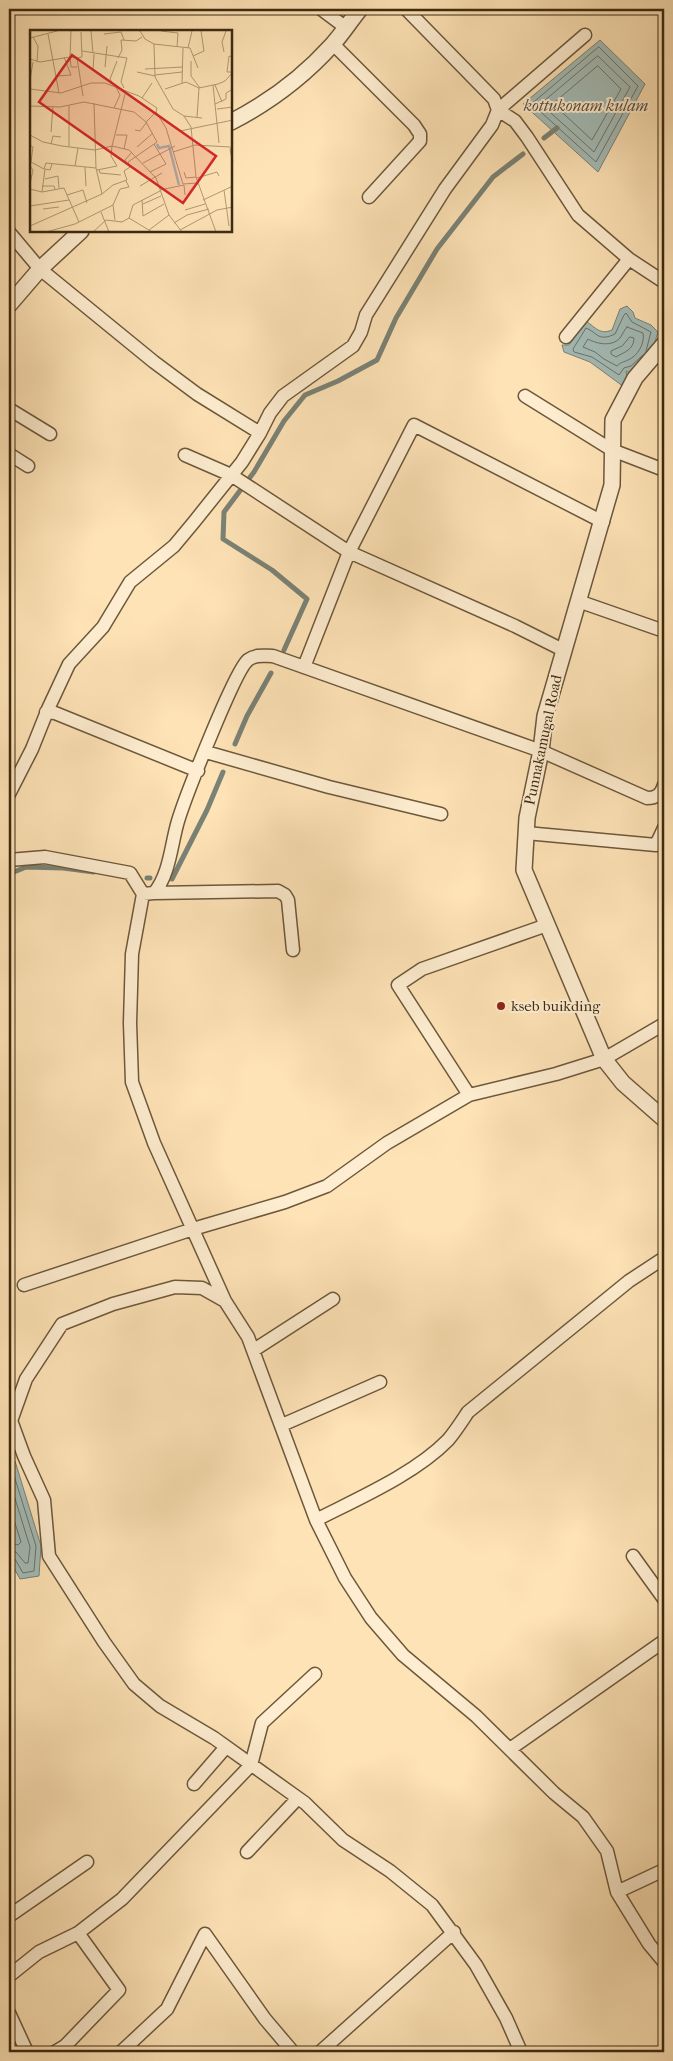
<svg xmlns="http://www.w3.org/2000/svg" width="673" height="2061" font-family="'IM FELL French Canon',serif">
<style>
.water{fill:#a3bcb8;stroke:#7a8276}
.lines{fill:none;stroke-linecap:round;stroke-linejoin:round}
.shore{stroke:#707365;stroke-width:1}
.stream{stroke:#7a8276;stroke-width:5}
.minor-casing{stroke:#6c583b;stroke-width:15}
.tertiary-casing{stroke:#6c583b;stroke-width:18}
.minor{stroke:#feedd0;stroke-width:12}
.tertiary{stroke:#feedd0;stroke-width:15}
.poi-dot{fill:#8f2418;stroke:#feedd0;stroke-width:2}
.labels{text-anchor:middle;dominant-baseline:central;stroke-width:4;stroke-linejoin:round;paint-order:stroke}
.street-label{font-size:15px;fill:#3c2a12;stroke:#feedd0}
.poi-label{font-size:15px;fill:#3c2a12;stroke:#feedd0;text-anchor:start}
.water-label{font-size:16px;font-style:italic;fill:#564e3c;stroke:#feedd0}
.inset-river{fill:none;stroke:#a3bcb8;stroke-width:2.5}
.inset-road{fill:none;stroke:#b09974;stroke-width:1}
.view{fill:#d62828;fill-opacity:0.15;stroke:#d62828;stroke-width:2.5}
.inset-edge{fill:none;stroke:#3c2a12;stroke-width:2.5}
</style>
<rect width="100%" height="100%" fill="#fee3b6"/>
<filter id="stains"><feTurbulence type="fractalNoise" baseFrequency=".004" numOctaves="4"/><feColorMatrix values="0 0 0 0 .2 0 0 0 0 .09 0 0 0 0 .02 0 0 0 .5 -.17"/></filter>
<radialGradient id="worn" r=".72"><stop offset=".6" stop-color="#630" stop-opacity="0"/><stop offset="1" stop-color="#630" stop-opacity=".3"/></radialGradient>
<path class="water" d="M600,40L645,84L598,172L523,104Z
M627,306L633,312L635,318L651,325L658,332L651,355L634,375L626,371L628,381L624,387L590,362L564,352L562,345H569L586,321C596,328 600,335 612,330L620,309Z
M15,1461L41,1546L39,1576L20,1579L9,1559V1463Z"/>
<g class="lines">
<path class="shore" d="M599,47L638,86L596,162L532,104Z
M598,56L630,87L594,152L541,104Z
M598,66L621,89L592,140L553,104Z
M627,327L643,333C645,343 638,356 628,360C624,362 621,362 617,366L604,359L595,352L583,347L588,339C597,344 612,347 620,338C623,334 624,330 627,327Z
M630,337L634,338C634,350 624,352 616,357L611,354V351L622,346Z
M643,355L631,366L624,368L619,375L592,357L574,352L573,349L586,328C598,333 598,342 615,334L624,315L626,313L632,322L651,332L646,351
M9,1467L12,1469L36,1546L34,1571L23,1573L15,1559L9,1557
M9,1479L30,1547L28,1563H25L16,1552L9,1551
M9,1504L21,1542L18,1545L9,1543"/>
<path class="stream" d="M544,138L557,128
M284,650L307,599L272,570L223,539L224,512L254,472L284,421L305,395L338,381L377,360L396,318L437,249L493,177L523,154
M235,744L247,716L271,673
M9,874L26,867L63,868L94,872
M147,878H150
M172,879L207,810L223,772"/>
<defs>
<path id="minor" d="M321,9L345,27
M585,35L498,110L515,121L527,137L578,215L629,259L664,282
M333,44L414,125L420,134V141L369,197
M9,232L40,269L154,362L197,394L260,433
M566,337L629,259
M525,396L612,450L664,470
M9,409L50,434
M9,454L28,466
M185,455L231,475L349,552L515,626L563,650
M578,601L664,631
M304,667L349,552L414,425L603,522
M46,712L55,713L198,771
M206,752L329,787L441,814
M9,794L32,749L48,709L69,664L103,627L130,582L174,546L194,522L242,462L260,433L270,413L283,396L353,346L361,332L366,315L445,189L492,125L498,110L494,99L406,9
M526,833L656,845L664,828
M9,860L45,857L130,873L143,894L132,954L130,1023L132,1082L154,1143L225,1301
M154,893L278,891L285,895L288,900L293,950
M143,894L154,893C170,874 171,844 178,821C185,798 235,670 248,660C256,654 264,656 273,656L541,751L647,798C656,798 661,795 664,785
M469,1095L398,985L422,969L547,925
M24,1285L193,1229L285,1202L327,1186L387,1143L469,1095L556,1074L604,1059L664,1024
M254,1350L333,1299
M9,1415L24,1456L44,1500L49,1556L104,1642L134,1684L160,1706L214,1738L305,1803L343,1840L390,1871L432,1905L476,1965L506,2018L521,2052
M11,1421L26,1379L62,1324L113,1304L175,1287L202,1288L225,1301L248,1337L316,1520L345,1578L371,1618L403,1655L476,1716L554,1793L583,1817L607,1851L617,1892L649,1944L664,1962
M282,1425L380,1382
M316,1520C357,1499 415,1474 448,1440C455,1432 462,1421 468,1412L629,1281L664,1258
M633,1556L664,1599
M510,1749L664,1641
M194,1784L226,1747
M247,1852L298,1798
M617,1892L664,1870
M9,1916L87,1862
M9,1976L39,1952L78,1933L122,1899L251,1765L262,1723L315,1674
M9,2013L27,2052
M55,2052L65,2046L119,1990L78,1933
M121,2052L167,2009L205,1934L265,2019L293,2052
M320,2052L454,1932"/>
<path id="tertiary" d="M231,122C268,103 304,76 332,45C342,34 351,20 360,9
M9,305L40,269L81,231
M664,344L635,378L613,420L612,485L545,716L541,751L527,818L524,870L604,1059L623,1083L664,1119"/>
</defs>
<use href="#minor" class="minor-casing"/>
<use href="#tertiary" class="tertiary-casing"/>
<use href="#minor" class="minor"/>
<use href="#tertiary" class="tertiary"/>
</g>
<circle class="poi-dot" cx="501" cy="1006" r="5"/>
<g class="labels">
<g class="street-label">
<text transform="translate(543 740) rotate(-78)">Punnakamugal Road</text>
</g>
<g class="poi-label">
<text x="511" y="1006">kseb buikding</text>
</g>
<g class="water-label">
<text x="586" y="105">kottukonam kulam</text>
</g>
</g>
<g transform="translate(30 30)">
<rect width="202" height="202" fill="#fee3b6"/>
<path class="inset-river" d="M127,114L129,118L139,116L149,155"/>
<path class="inset-road" d="M41,1L40,27L47,28L52,27L51,2M61,1L63,23M110,1L115,9L124,14L125,47L143,79L154,86L161,97L166,147L186,202M131,1L148,3L147,17M18,4L29,63M74,4L91,2L94,10M3,7L8,16L7,32M0,8L27,1M124,14L160,18L168,38M158,18L162,1M52,21L97,28L91,52L94,58M194,22L192,12L196,1M163,26L174,21L171,1M47,28L53,66M88,28L92,20L91,10L106,11L112,7M0,29L10,32L40,27L41,37H47M161,31V46L170,58M75,37L77,16M115,39L153,37M63,40L64,24M107,42L125,46M202,42H197L199,26L203,27M125,45L152,42M27,46L41,45L34,27M0,50L3,32M152,53L153,18M183,55L189,113M185,55L192,72M85,57L80,49L87,31M0,59L31,63L61,53H75L109,66L127,78L126,82M135,59L156,52L169,58L188,54L195,51L203,42M112,68L122,53M185,74L196,69V63L203,59M0,76L30,77L54,72L84,78L90,65L86,57M84,78L104,82L116,92L126,82L136,98L153,154L168,153M187,79L203,77M154,86L172,88M167,87L169,58M105,100L110,101L116,93M150,101L203,90M21,102L23,76M0,105L13,112L32,116L65,120L82,116L99,120L126,148L139,185L152,202M86,105H97L94,119M203,113L200,120L203,132M21,114L23,106L31,107M0,115L3,117L1,132L14,139L16,133L66,138M39,116V76M107,117L123,103M143,122L165,115L200,117M113,133L145,116M97,134L95,130L102,122M0,136L3,140L0,154M45,136L48,118M55,137L56,156M69,139L70,143L91,145M67,140L87,136L81,126L82,116L95,64M120,142L136,134L124,114M154,142L156,148L166,147M167,148L187,142L189,146M15,149L28,146L29,158M12,156H24L25,159M110,156L132,143M0,159L12,162L34,158L37,165L53,160L57,173M130,160L154,155L155,165M194,160L199,196M12,162L15,139L20,140L22,134M72,164L83,155L97,150L94,141L100,137L98,132L127,112L116,92M37,165L49,192M112,170L113,186L134,174M173,170L203,156M113,174L131,166M0,176L39,170M13,179L29,177M155,180L175,174M71,182L79,202M99,188L103,175L130,161M85,190L83,175L90,159L99,157L96,151M144,193L157,185L179,179M0,196L72,164L66,138L64,73M119,200L139,185M150,200L187,180L203,177M16,202L45,194L83,175M63,202L76,190L92,192L99,188L122,202"/>
<path class="view" d="M42,25L186,126L153,173L9,72Z"/>
<rect width="202" height="202" class="inset-edge"/>
</g>
<rect width="673" height="2061" fill="none" stroke="#fee3b6" stroke-width="30"/>
<rect x="10" y="10" width="653" height="2041" fill="none" stroke="#3c2a12" stroke-width="2.5"/>
<rect x="15" y="15" width="643" height="2031" fill="none" stroke="#3c2a12"/>
<rect width="100%" height="100%" filter="url(#stains)"/>
<rect width="100%" height="100%" fill="url(#worn)"/>
</svg>
